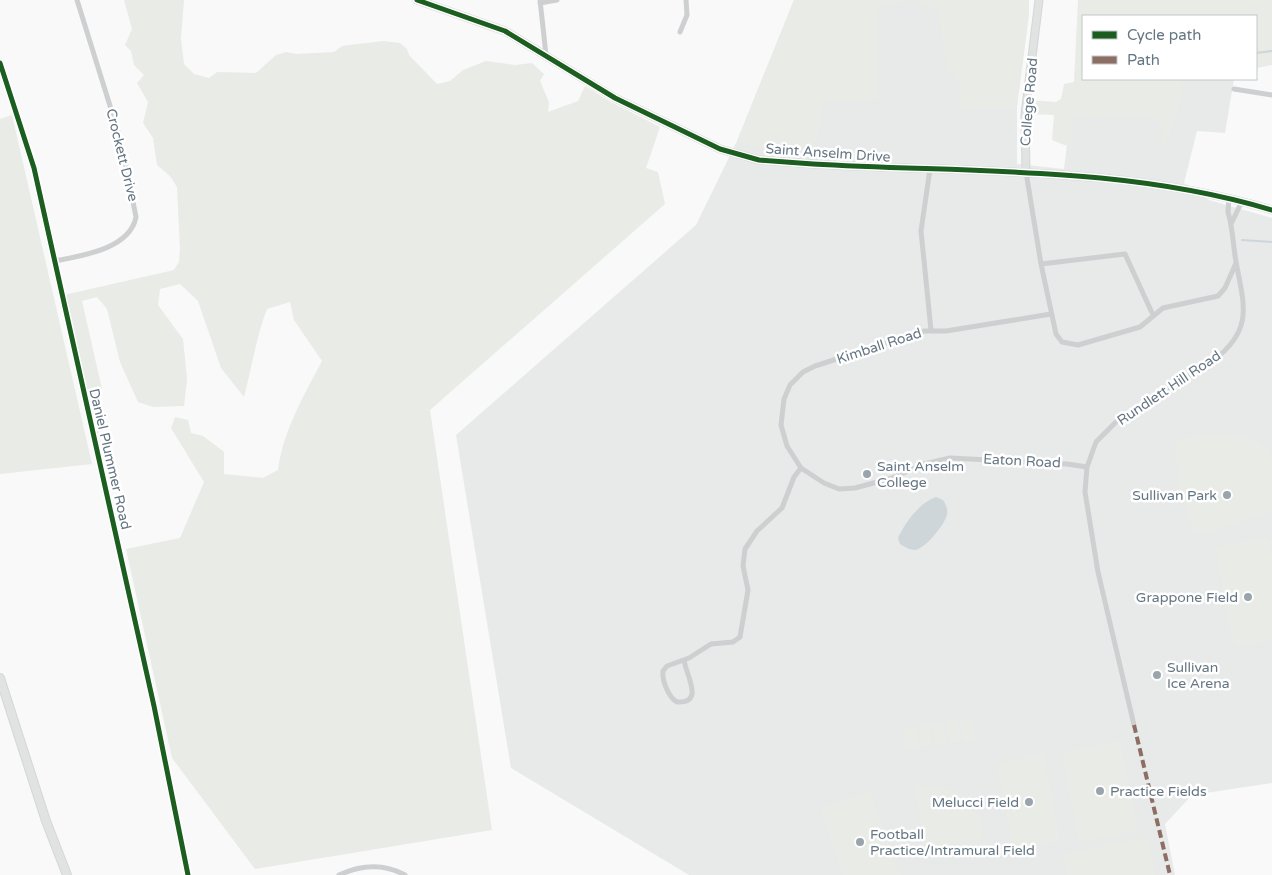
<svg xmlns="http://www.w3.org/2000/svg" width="1272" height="875" font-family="'Varela Round',sans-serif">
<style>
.built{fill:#e8e9e9}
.green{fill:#e8ebe6}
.water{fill:#ced6d9}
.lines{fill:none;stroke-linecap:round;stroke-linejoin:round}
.stream{stroke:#ced6d9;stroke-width:2}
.secondary-casing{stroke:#d5d6d7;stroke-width:9}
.primary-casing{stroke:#d5d6d7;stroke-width:10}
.street{stroke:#cecfd0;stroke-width:5}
.secondary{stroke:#e1e2e2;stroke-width:7}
.primary{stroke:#e1e2e2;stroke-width:8}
.quiet{stroke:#8d6e63;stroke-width:4;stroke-dasharray:8 4;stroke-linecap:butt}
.cycleway-casing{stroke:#fff;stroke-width:8}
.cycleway{stroke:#1b5e20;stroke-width:5}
.poi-dot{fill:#99a4ac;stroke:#fff;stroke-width:2}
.labels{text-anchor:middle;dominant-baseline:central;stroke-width:5;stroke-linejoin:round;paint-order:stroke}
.street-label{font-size:14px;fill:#657683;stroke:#fff}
.poi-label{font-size:14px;fill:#657683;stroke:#fff;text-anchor:start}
</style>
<rect width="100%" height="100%" fill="#f9f9f9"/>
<path class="built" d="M794,0H963L1023,6L1017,107V164L1064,169L1074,85L1107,79H1234L1225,133L1197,131L1184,183L1209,200L1272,218V783L1192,795L1165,824L1175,875H689L511,768L456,435L696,225L737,141Z"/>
<path class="green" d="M124,0H184L181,38L184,64L194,74L209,78L217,72L256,73L276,55L286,52L296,54L334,52L342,46L383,41L400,43L407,49L409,55L437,84L450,81L463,70L486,61L515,65L532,63L544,74L540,81L549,102L548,112L578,101L585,86L611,102L660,127L646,168L658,172L665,204L430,410L492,830L255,869L172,758L126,549L180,538L204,482L171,428L175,417L188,420L191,433L203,436L224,452V474L263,478L278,470C283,431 304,395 322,361L294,320L290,302L267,309C256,337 252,367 244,397L221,368L198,301L180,284L160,289L158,305L183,339L187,379L184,406L153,407L138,402L120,362L107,309L97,297L82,301L102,389L97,455L64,295L174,270L179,262L180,249L177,187L170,176L157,165L153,138L143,123L148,102L137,83L144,75L134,65L131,51L125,45L132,29Z
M794,0H1029V15L1017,107L959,109L960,84L946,67L939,13L914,0L877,7V99L824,101L814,153L767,149L737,141Z
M1078,0H1272V65L1256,68V16H1083V79H1184L1182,98L1165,148L1161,147L1160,120L1112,115L1072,118V148L1052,140L1054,115L1030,114V100L1056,102L1061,99L1064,84L1074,82Z
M12,115L92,464L0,474V119Z
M1205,434C1226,434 1267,432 1272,461C1272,477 1272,496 1272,512L1204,534L1194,531L1178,484L1175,441Z
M1269,537L1272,553V640L1234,647L1215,547Z
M972,718L975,740L963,742L960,720Z
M958,720L961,742L949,743L946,721Z
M944,722L947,744L935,746L932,724Z
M930,724L933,746L921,748L918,726Z
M916,726L919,748L906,750L903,728Z
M1120,741L1138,831L1079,842L1062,752Z
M1044,754L1060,841L1013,850L997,763Z
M915,787C953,784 979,798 984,838L932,847L925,845Z
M870,791L900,875H843L820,809Z
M1147,837L1155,875H1067L1063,854Z"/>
<path class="water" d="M936,497L943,500C946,505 948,509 947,515C944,525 926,548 915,550C910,550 905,547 900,544L898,538C905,523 919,503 936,497Z"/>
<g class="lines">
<path class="stream" d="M1256,53L1272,51
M1242,240L1272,242"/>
<defs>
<path id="secondary" d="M417,0L505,31L615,98L720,149L759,160L813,164C966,173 1124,165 1272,210
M1026,172L1025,114L1039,0"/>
<path id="primary" d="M0,678L46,821L67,875"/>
</defs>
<use href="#secondary" class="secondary-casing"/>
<use href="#primary" class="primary-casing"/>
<path class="street" d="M540,0L546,55
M540,3L557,0
M680,32L687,15L686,0
M0,63L34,168L154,706L188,875
M1234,89L1272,95
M930,169L921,231L931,330
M1026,172L1041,264L1056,334L1062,342L1078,345L1140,327L1163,308L1218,296L1225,288L1236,263
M1232,222L1242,201
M55,261C81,256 130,249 136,217L121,141L77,0
M1041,264L1125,254L1153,315
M1051,314L946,331H924L815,366L803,372L790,385L784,399L781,425L787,446L801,468L824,483L839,489L855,488L892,478L924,464L950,458L1067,464L1087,467
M684,660C686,675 705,704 677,702C668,697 662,680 663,671L667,666L689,658L711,644L733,642L740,637L748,590L743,566L745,549L757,531L782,508L794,477L801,468
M1134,725L1098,572L1085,492L1087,467L1096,442L1117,421L1214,360C1254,329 1244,305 1236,262C1233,245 1233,229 1228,212L1229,197
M339,875C361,865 383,863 405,875"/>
<use href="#secondary" class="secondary"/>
<use href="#primary" class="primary"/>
<path class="quiet" d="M1134,725L1170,875"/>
<defs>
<path id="cycleway" d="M417,0L505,31L615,98L720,149L759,160L813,164C966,173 1124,165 1272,210
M0,63L34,168L154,706L188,875"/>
</defs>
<use href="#cycleway" class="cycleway-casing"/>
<use href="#cycleway" class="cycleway"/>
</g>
<g class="poi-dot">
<circle cx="867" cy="474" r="5"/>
<circle cx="1227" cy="495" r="5"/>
<circle cx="1248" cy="597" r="5"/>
<circle cx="1157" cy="675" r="5"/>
<circle cx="1100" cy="791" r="5"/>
<circle cx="1029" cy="802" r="5"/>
<circle cx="860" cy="842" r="5"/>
</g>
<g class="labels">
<g class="street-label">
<text transform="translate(1029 102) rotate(-85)">College Road</text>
<text transform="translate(828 153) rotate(4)">Saint Anselm Drive</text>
<text transform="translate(122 155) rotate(76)">Crockett Drive</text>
<text transform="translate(879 346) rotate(-18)">Kimball Road</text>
<text transform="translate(1169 388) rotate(-34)">Rundlett Hill Road</text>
<text transform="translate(110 459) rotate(77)">Daniel Plummer Road</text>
<text transform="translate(1022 461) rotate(3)">Eaton Road</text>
</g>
<g class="poi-label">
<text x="877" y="466">Saint Anselm<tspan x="877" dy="16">College</tspan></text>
<text x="1217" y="495" text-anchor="end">Sullivan Park</text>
<text x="1238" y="597" text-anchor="end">Grappone Field</text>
<text x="1167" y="667">Sullivan<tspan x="1167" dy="16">Ice Arena</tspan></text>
<text x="1110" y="791">Practice Fields</text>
<text x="1019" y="802" text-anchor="end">Melucci Field</text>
<text x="870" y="834">Football<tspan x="870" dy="16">Practice/Intramural Field</tspan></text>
</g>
</g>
<rect x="1082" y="15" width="175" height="65" fill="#ffffff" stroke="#c1c8cd"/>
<rect x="1092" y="31" width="25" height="8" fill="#1b5e20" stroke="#c1c8cd"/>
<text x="1127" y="40" font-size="15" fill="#657683">Cycle path</text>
<rect x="1092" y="56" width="25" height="8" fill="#8d6e63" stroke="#c1c8cd"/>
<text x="1127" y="65" font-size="15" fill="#657683">Path</text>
</svg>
